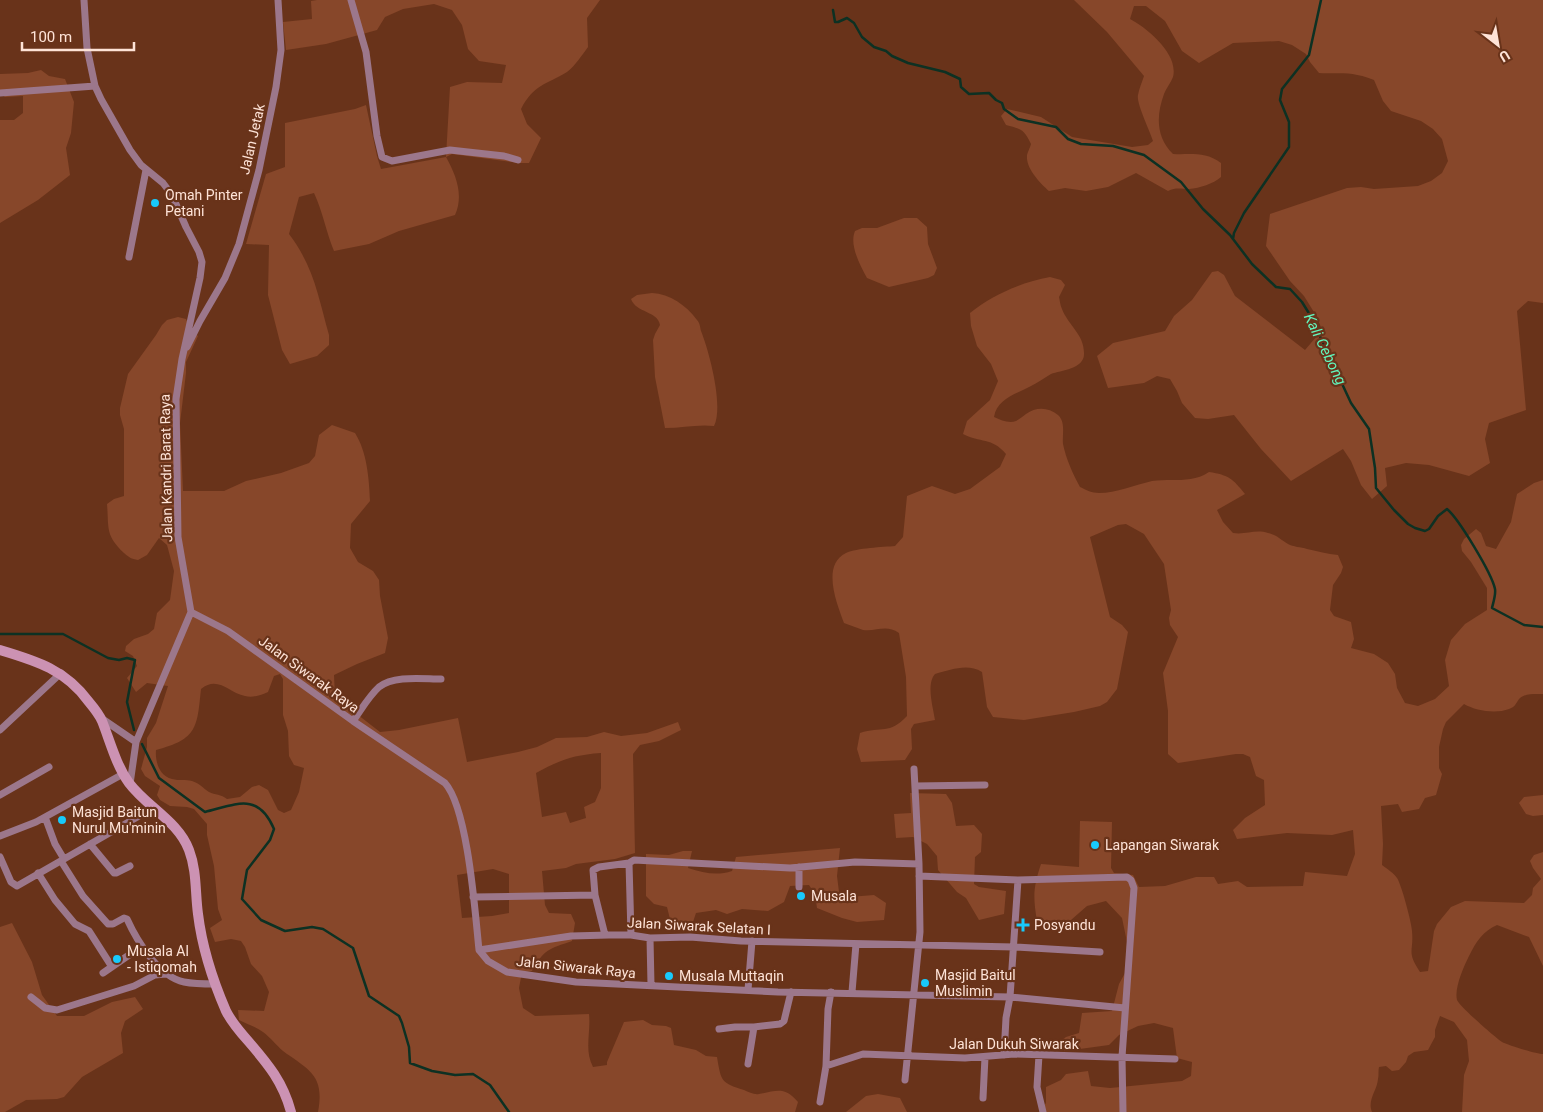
<svg xmlns="http://www.w3.org/2000/svg" width="1543" height="1112" font-family="Roboto,sans-serif">
<style>
.green{fill:#87472a;fill-rule:evenodd}
.lines{fill:none;stroke-linecap:round;stroke-linejoin:round}
.stream{stroke:#0d3123;stroke-width:2.5}
.street{stroke:#9c778b;stroke-width:7}
.secondary{stroke:#cc92b3;stroke-width:10}
.poi-dot{fill:#18cafb;stroke:#69331a;stroke-width:2}
.labels{text-anchor:middle;dominant-baseline:central;stroke-width:4.5;stroke-linejoin:round;paint-order:stroke}
.street-label{font-size:14px;fill:#fee3d7;stroke:#69331a}
.poi-label{font-size:14px;fill:#fee3d7;stroke:#69331a;text-anchor:start}
.water-label{font-size:15px;font-style:italic;fill:#62f5bc;stroke:#69331a}
</style>
<rect width="100%" height="100%" fill="#69331a"/>
<path class="green" d="M317,0H600L587,18L588,47C582,55 575,66 567,72C546,85 534,84 521,109L527,124L541,138L529,163H519L452,154L446,157C456,175 464,195 455,215L399,231L369,244L334,251C326,232 323,212 314,193L299,197L289,234C314,267 318,296 329,335V345L317,356L290,364L282,350L268,295L269,245L246,244L266,174L285,167V123L355,109L366,105L377,156L381,169L446,157L450,87L467,82L502,83L506,65L479,61L468,49L462,25L452,10L434,4L403,9L385,17L377,30L326,44L286,50L283,22L312,19L311,1Z
M1074,0H1543V303L1528,301L1517,311L1526,410L1489,423L1485,439L1490,463L1469,476L1429,465L1406,463L1385,468L1387,486L1372,499L1361,485L1351,461L1343,449L1291,481L1261,449L1234,415L1208,419L1195,418L1182,403L1177,391L1170,379L1157,376L1144,383L1108,388L1097,356L1113,343L1165,331L1174,316L1192,300L1212,272L1218,271L1224,275L1235,296L1305,350L1322,330L1317,317L1304,296L1290,281L1266,246L1270,214L1347,188L1361,187L1374,189L1418,186L1431,181L1442,173L1448,161L1442,139L1433,129L1421,121L1391,111L1383,101L1374,80C1351,71 1342,74 1319,73L1310,62L1306,54L1292,45L1279,41L1233,43L1199,63L1182,51L1165,21L1146,6H1134L1130,19C1147,28 1179,54 1173,77C1171,83 1166,88 1164,94C1156,116 1156,137 1173,154C1190,155 1205,151 1221,163V177C1213,184 1200,188 1189,189C1181,189 1176,187 1168,191L1136,173L1108,187L1086,191L1065,188L1049,191C1041,184 1026,169 1027,156C1027,153 1030,148 1031,144C1024,129 1021,129 1006,125L1001,116L1007,109L1041,117L1072,137L1132,147L1148,145L1153,141C1150,131 1136,103 1138,95C1139,89 1142,82 1144,76L1107,32Z
M41,70L49,76L65,79L74,102L71,133L66,148L70,175L38,200L0,223V120H14L23,113V96L5,97L0,93V74L28,73Z
M904,218H917L927,227L928,244L937,268L934,275L928,278L889,287L867,278C860,265 849,245 855,231L862,228H877Z
M1050,277L1061,280L1065,285L1059,297C1060,301 1060,305 1062,309C1068,325 1084,334 1084,353C1085,369 1061,370 1051,374C1044,378 1037,383 1031,386C1016,394 997,399 994,417C1001,420 1009,424 1016,421C1020,419 1023,416 1026,414C1036,407 1048,407 1058,415C1066,422 1062,435 1063,444C1066,459 1073,474 1080,487C1086,490 1092,493 1099,493C1116,493 1135,485 1152,481C1172,478 1191,484 1209,472C1229,475 1233,479 1245,494L1217,510L1223,522L1233,533C1246,535 1255,529 1268,533C1277,535 1281,540 1288,544C1293,547 1301,547 1307,549C1318,551 1327,554 1338,555L1343,567L1341,573L1333,585L1330,610L1334,616L1351,622L1354,639L1351,648L1374,654L1388,663L1395,674L1397,688L1405,703L1418,706L1435,699L1449,686L1445,660L1451,640L1465,624L1487,610V588L1471,562L1462,551L1461,545L1464,539L1476,529L1481,533L1486,546L1496,549L1511,522L1517,494L1534,483L1543,480V694C1536,694 1526,693 1520,698C1516,702 1516,707 1509,709C1496,714 1476,711 1464,704L1446,722L1443,729L1439,747V768L1442,774L1436,795L1425,798L1419,809L1402,812L1398,804L1381,806L1383,844L1382,865C1387,869 1394,873 1397,878C1401,883 1412,924 1412,931C1414,952 1406,951 1420,972L1428,971L1434,931L1437,924L1451,907L1465,901L1524,903L1532,895L1533,888L1541,879L1533,868L1530,861L1534,855L1543,852V966L1529,937L1497,925C1483,931 1476,942 1469,956C1464,966 1454,988 1457,1000C1460,1007 1495,1037 1502,1042C1507,1045 1537,1054 1543,1054V1112H1462L1464,1075L1469,1061L1467,1040L1454,1022L1440,1016L1435,1030V1037L1428,1050L1414,1052L1408,1056L1406,1062L1399,1070L1392,1071L1386,1066L1379,1067C1378,1071 1379,1075 1378,1079C1377,1091 1367,1100 1372,1112H1040L1046,1103V1087L1061,1080L1066,1074L1088,1071L1091,1086L1110,1088L1182,1081L1191,1076L1192,1062L1177,1058L1173,1028L1154,1023L1138,1026L1119,1035L1109,1045L1065,1051L1058,1043L1066,1037L1079,1033L1082,1013L1112,1011L1119,984L1125,973L1127,942L1122,918L1106,901L1087,906L1071,920L1037,921C1033,897 1033,888 1041,864L1079,867L1080,821L1112,822L1111,868L1114,873L1133,875L1139,887L1165,886L1196,877H1214L1218,884L1238,881L1247,887L1303,886L1305,872L1347,876L1355,854L1353,830L1332,835L1287,833L1237,839L1233,830L1245,818L1265,805L1264,780L1256,776L1250,757L1243,754H1236L1178,763L1168,754V711L1163,673L1178,637L1170,625L1169,618L1171,610L1164,564L1144,534L1126,524L1118,525L1090,537L1110,617L1122,625L1128,632L1117,689L1107,702L1100,706L1074,712L1024,720L993,717L987,707L982,672C967,663 951,670 935,674C926,684 933,707 935,720L914,724L911,729L912,749L905,760L861,762L857,749L860,733C882,726 889,735 907,716L906,677L899,633C886,624 876,632 863,630C857,628 850,625 844,623C837,604 821,565 846,553C857,548 883,547 895,546L903,537L907,496L932,486L955,494L970,489L1000,467L1006,454C992,437 980,443 963,434L967,421L990,400L998,381L991,364L977,346L971,326L970,313C992,295 1022,282 1050,277Z
M652,293C670,294 686,305 697,320C700,323 700,327 701,331C709,351 724,406 714,426C698,424 682,428 665,428L655,377L653,340L655,334L660,325C658,311 636,313 631,299L637,295Z
M178,317L186,319L191,330L198,336L186,362V373L180,423L183,491H224L246,481L281,473L309,463L315,456L319,435L332,425L355,433C367,452 369,478 370,501L351,524L350,548L358,562L373,571L379,580L380,596L388,638L385,653L357,664L334,675L335,697L380,732L399,730L458,718L467,762L518,752L537,747L556,738L587,737L604,732L621,736L647,733L678,722L681,730L659,741L640,745L633,754L635,853L615,859L576,864L566,868L542,871L545,905L549,913L571,914L575,923L572,941C549,949 544,949 532,971L522,972L519,988L523,1008L535,1016L589,1014C591,1033 584,1050 593,1067L607,1065V1062L624,1022L643,1020L652,1025L666,1026L671,1028L674,1045L696,1050L706,1056L717,1057C721,1081 721,1083 744,1090C749,1092 754,1095 759,1094C777,1091 784,1086 798,1102L795,1112H318C325,1075 309,1070 283,1051C276,1045 271,1038 263,1032C256,1027 247,1024 239,1020L238,1010L264,1011L269,992L262,976L251,964L245,947L241,941L231,939L215,942L210,928L222,920L218,909L214,866L207,835V824L194,809L187,807L170,806L160,800L157,795L160,786L145,776L141,769L147,747V738L156,723L168,686L147,683L136,692L127,678L137,666L133,656L125,651L126,646L134,639L148,634L154,629L157,613L170,600L174,571L167,545L159,538L147,555L138,560C131,559 129,557 124,553C105,535 109,528 107,504L114,499L124,496V429L120,415V408L128,374L156,335L162,325L167,320ZM280,674L283,679V715L288,731L289,756L294,765L304,768L299,792L291,810L284,813L278,810L268,790L259,785L252,787L240,797L227,799C221,794 215,795 209,792C203,788 199,783 192,781C186,779 179,781 172,779C159,776 155,761 156,750C198,739 197,727 201,689C218,675 229,693 245,696C253,698 261,695 268,692L274,676ZM601,753V788L595,802L584,807L586,818L570,823L566,812L542,817L536,773C560,760 573,755 601,753ZM493,869L509,874V913L492,916L462,918L457,875Z
M910,793L946,794L952,803L956,826L974,825L982,834L981,852L975,857L974,884L979,887L1006,891L1004,914L979,920L966,898L957,892L938,870L937,856L927,844L913,837L896,838L894,814L911,813Z
M1543,795V815L1533,816L1526,814L1519,803L1524,797Z
M840,848L837,876L839,892L849,897L874,895L886,903L884,920L857,922L842,918L817,908L815,894L809,885L790,886L784,902L768,911L742,909L727,914L716,910L696,913L691,928L674,927L670,919L667,907L654,904L646,896V854L669,855L683,851H692L688,868C704,873 717,876 732,871L736,857Z
M12,923L32,962L42,995L57,1016H84L112,1002L135,997L143,1009L125,1021L121,1033L123,1053L82,1077L64,1097L57,1099L26,1100L5,1112H0V927Z
M878,1094L900,1098L907,1112H846L866,1096Z"/>
<g class="lines">
<path class="stream" d="M833,10L835,22H838L847,18L854,23L862,37L874,47L886,51L892,56L908,63L945,72L960,79L961,87L969,94L989,93L996,100L1002,103L1004,109L1018,119L1056,127L1068,139L1081,144L1113,146L1144,155L1181,182L1203,209L1230,235L1252,264L1276,287L1290,289L1302,302L1310,315L1351,403L1369,429L1375,468L1376,488L1394,510L1408,524L1415,528L1425,531L1429,529L1438,516L1447,509C1459,519 1492,574 1495,589C1496,595 1493,603 1492,608L1524,625L1543,627
M1233,239L1234,233L1244,213L1289,147V122L1280,100L1282,89L1309,55L1321,0
M0,634H63L108,658L119,660L127,658L135,660L127,702L134,730
M142,744L159,778L205,812C237,804 258,792 274,829L270,840L247,870L242,899L261,920L285,931L312,927L323,929L353,948L369,996L399,1016L402,1023L409,1047L410,1063L432,1071L455,1075L473,1074L490,1085L509,1112"/>
<path class="street" d="M84,0L87,48L95,86L101,99L130,150L141,165L163,183L172,195L186,227L199,252L202,262L200,278L182,359L176,399L178,537L191,612
M351,0L366,52L377,136L382,157L392,161L450,150L504,156L518,160
M0,93L95,86
M129,257L146,170
M187,347L200,321L225,278L239,244L259,170L276,87L281,50L278,0
M191,612L228,631L353,721L445,783C468,809 475,912 479,950L488,961L507,972L576,982L778,992L1010,997L1125,1008
M101,718L136,742
M353,721C361,710 369,696 379,687C394,675 423,679 441,679
M0,730L61,673
M130,784L136,742L191,612
M915,786L985,785
M0,795L49,767
M45,817L55,844L64,859
M0,836L36,822L123,774
M90,844L114,873H116L130,866
M0,857L11,882L17,886L153,808
M61,861L83,896L108,924H113L124,918L127,919C137,941 159,977 184,982C194,984 205,984 215,984
M38,873L55,900L75,924L89,931L112,967
M919,876L1018,880L1127,877L1131,880L1134,888L1122,1057L1123,1112
M799,887V867
M473,897L595,895
M605,935L595,895L593,870L599,867L629,863
M631,935L629,863L634,860L790,868L855,862L919,864
M650,938L651,985
M479,950L571,936L609,935H631L650,938L690,937L741,941L1014,947L1100,952
M103,973L142,946
M748,990L752,941
M852,992L856,944
M31,997L45,1008L57,1010L134,986L155,975L166,974
M719,1029L735,1027H754
M1004,1055L1006,1018L1010,997L1018,880
M1039,1055L1037,1087L1043,1112
M748,1064L754,1027L780,1024L784,1021L791,992
M826,1066L863,1054L965,1058L1014,1054L1175,1059
M905,1080L920,932L919,864L914,769
M983,1098L985,1057
M820,1102L826,1066L828,1009L831,992"/>
<path class="secondary" d="M0,650C37,661 66,670 89,702C94,708 99,714 102,721C110,741 116,765 129,783C147,807 178,821 189,850C197,871 195,892 198,914C202,947 213,981 226,1011C232,1023 240,1032 249,1042C268,1064 283,1082 291,1112"/>
</g>
<g class="poi-dot">
<circle cx="155" cy="203" r="5"/>
<circle cx="62" cy="820" r="5"/>
<circle cx="1095" cy="845" r="5"/>
<circle cx="801" cy="896" r="5"/>
<path d="M1020.5 917.5h5v5h5v5h-5v5h-5v-5h-5v-5h5z"/>
<circle cx="117" cy="959" r="5"/>
<circle cx="669" cy="976" r="5"/>
<circle cx="925" cy="983" r="5"/>
</g>
<g class="labels">
<g class="street-label">
<text transform="translate(252 139) rotate(-77)">Jalan Jetak</text>
<text transform="translate(166 468) rotate(-91)">Jalan Kandri Barat Raya</text>
<text transform="translate(309 674) rotate(36)">Jalan Siwarak Raya</text>
<text transform="translate(699 926) rotate(3)">Jalan Siwarak Selatan I</text>
<text transform="translate(576 967) rotate(6)">Jalan Siwarak Raya</text>
<text x="1014" y="1044">Jalan Dukuh Siwarak</text>
</g>
<g class="poi-label">
<text x="165" y="195">Omah Pinter<tspan x="165" dy="16">Petani</tspan></text>
<text x="72" y="812">Masjid Baitun<tspan x="72" dy="16">Nurul Mu'minin</tspan></text>
<text x="1105" y="845">Lapangan Siwarak</text>
<text x="811" y="896">Musala</text>
<text x="1034" y="925">Posyandu</text>
<text x="127" y="951">Musala Al<tspan x="127" dy="16">- Istiqomah</tspan></text>
<text x="935" y="975">Masjid Baitul<tspan x="935" dy="16">Muslimin</tspan></text>
<text x="679" y="976">Musala Muttaqin</text>
</g>
<g class="water-label">
<text transform="translate(1325 349) rotate(64)">Kali Cebong</text>
</g>
</g>
<g transform="translate(1498 45) rotate(149)" stroke="#69331a" stroke-width="4" paint-order="stroke">
<path d="M0-4L9 19L0 12L-9 19Z" fill="#fee3d7"/>
<text y="-8" font-size="14" font-weight="bold" text-anchor="middle" fill="#fee3d7">U</text>
</g>
<path d="M22 42v8h112v-8" fill="none" stroke="#fee3d7" stroke-width="2.5"/>
<text x="30" y="42" font-size="15" fill="#fee3d7" stroke="#69331a" stroke-width="4" paint-order="stroke">100 m</text>
</svg>
